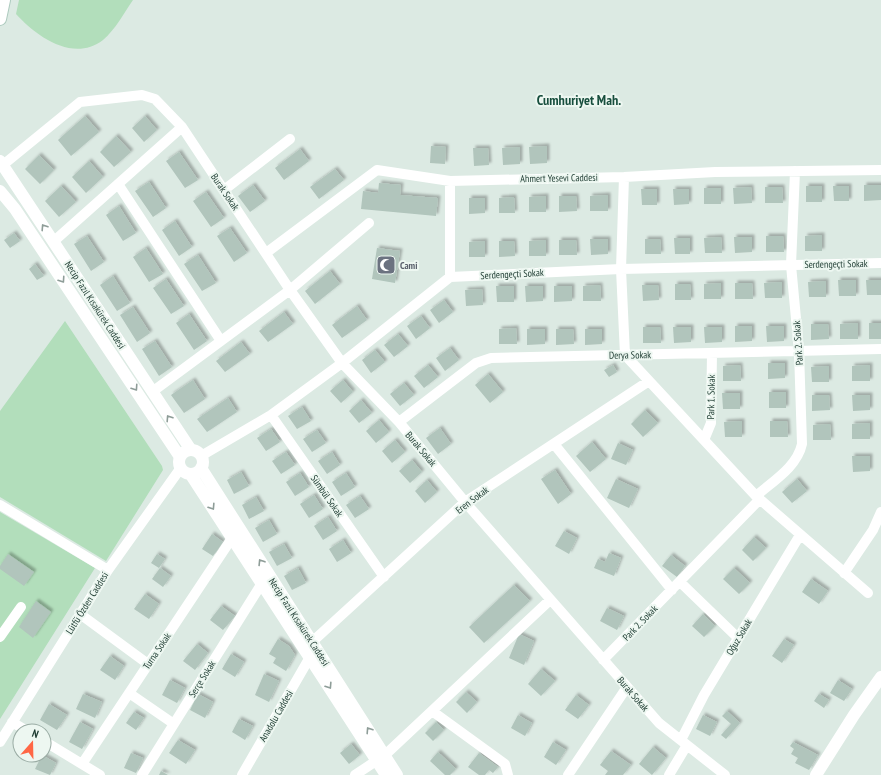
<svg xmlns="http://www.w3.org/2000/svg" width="881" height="775" font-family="'PT Sans Narrow',sans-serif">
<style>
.green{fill:#b2debb}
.building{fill:#b1c5bc;filter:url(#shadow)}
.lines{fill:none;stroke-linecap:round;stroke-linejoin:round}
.secondary-casing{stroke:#aecbbf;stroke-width:14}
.minor{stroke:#fff;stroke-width:10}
.tertiary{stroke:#fff;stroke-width:12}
.secondary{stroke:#fff;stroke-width:12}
.oneway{stroke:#8e9d98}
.labels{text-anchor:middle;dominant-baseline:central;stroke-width:4;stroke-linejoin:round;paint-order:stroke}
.street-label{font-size:10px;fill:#1d3b31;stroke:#edf7f1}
.worship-label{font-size:10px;font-weight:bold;fill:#5b616d;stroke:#edf7f1;text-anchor:start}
.district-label{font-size:14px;font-weight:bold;fill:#174e3d;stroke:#edf7f1}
</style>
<defs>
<filter id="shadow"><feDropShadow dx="2.5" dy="-2.5" stdDeviation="1" flood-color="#0004"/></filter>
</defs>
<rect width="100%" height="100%" fill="#dceae3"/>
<path class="green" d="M19,0H133C124,13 115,30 103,40C73,63 36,36 16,14Z
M65,321L162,466L163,470L106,561L0,497V411Z
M0,512L95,568L0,719Z"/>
<path class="building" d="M85,116L99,132L71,156L58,140Z
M145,116L157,130L144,142L132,128Z
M116,136L131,152L114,167L100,152Z
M431,146L446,147L445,164L430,163Z
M547,146V163L530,164L529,147Z
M520,147V164L503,165L502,148Z
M473,148H488L489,165L474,166Z
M300,149L309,161L284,180L275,168Z
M179,152L198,180L185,188L166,161Z
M39,155L54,170L40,184L25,169Z
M89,161L103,177L86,193L72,177Z
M335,169L344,180L319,199L310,187Z
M149,182L166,208L153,217L135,191Z
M379,183L401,185L400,195L438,198L436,216L361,209L363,191L378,193Z
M253,185L265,201L250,212L238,196Z
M864,185H881V200L864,201Z
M61,186L76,202L59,217L45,201Z
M806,186H822V202H806Z
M833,186H849V201H834Z
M751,187L752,203L734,204L733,188Z
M765,187H782L783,203H765Z
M704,188H721V204H704Z
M641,189H657V205H642Z
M673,189H689V204L674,205Z
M206,192L224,218L211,227L193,201Z
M608,195V211H590V196Z
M546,196V212H529V197Z
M559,196H576L577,211L559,212Z
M514,197L515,213H499V198Z
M469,198H485V213L469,214Z
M119,206L136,233L123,241L106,215Z
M175,221L192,247L179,256L162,230Z
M230,228L247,253L234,262L217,236Z
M14,233L20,241L10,248L4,240Z
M822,235V251H805V236Z
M87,236L104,262L91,271L74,244Z
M766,236H783L784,252H766Z
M721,237L722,253H705L704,238Z
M734,237H752V252L735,253Z
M674,238H690V254H675Z
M590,239H608V254L591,255Z
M645,239H660L661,254H645Z
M546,240V256H529V241Z
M559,240H576L577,255H559Z
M485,241V257H469V242Z
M499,241H514L515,256L499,257Z
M146,248L163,274L149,282L133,257Z
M377,248L400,251L395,283L372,279Z
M198,255L216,283L202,291L184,264Z
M35,264L44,276L37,280L29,269Z
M330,271L340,284L315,304L305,291Z
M113,276L130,303L117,311L100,285Z
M166,279L184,306L171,314L153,288Z
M838,280H856V296H839Z
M866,280H881V295H867Z
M826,281V297H809L808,282Z
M782,282V298H765L764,283Z
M721,283V299H704V284Z
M735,283H752L753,299H735Z
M675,284H690L691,300H675Z
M600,285L601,301H583V286Z
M642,285H658L659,300L643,301Z
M496,286H514V302H497Z
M525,286H543V301L526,302Z
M554,286H572V301L554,302Z
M482,289L483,305L466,306L465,290Z
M444,300L453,312L439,323L430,310Z
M357,306L367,320L342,338L332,325Z
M133,307L150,333L137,342L120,315Z
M284,312L293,324L268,342L259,331Z
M189,314L207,341L194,350L176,323Z
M421,316L430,328L416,339L407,326Z
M858,323V339H840V324Z
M869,323H881V339H869Z
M811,324H828L829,339L811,340Z
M735,326H752V341L735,342Z
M766,326H784V341L767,342Z
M643,327H660L661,343H643Z
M673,327H691V342L674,343Z
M704,327H722V342L705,343Z
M516,328L517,344H499V329Z
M527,329H545V344L527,345Z
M556,329H573L574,344L556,345Z
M585,329H602V344L585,345Z
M398,334L408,346L394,357L384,345Z
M155,341L172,367L159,376L142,349Z
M241,342L250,354L225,372L216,361Z
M450,348L459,360L445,371L436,358Z
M375,350L385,362L371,373L362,360Z
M768,363H785V378L768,379Z
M428,365L438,377L424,388L414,376Z
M613,365L617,372L609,377L604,370Z
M740,365L741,381H723V366Z
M870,365V381H852V366Z
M829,366V382H812L811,367Z
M488,374L503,392L490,403L475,385Z
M193,380L205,399L184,413L171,395Z
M343,380L353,392L341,403L330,391Z
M404,383L414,395L400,406L390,394Z
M769,392H786V408H769Z
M722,393H740V409H723Z
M812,395H829L830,410L812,411Z
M852,395H870V410L853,411Z
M228,398L237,412L207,432L197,419Z
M361,400L372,413L359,423L349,411Z
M302,407L311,421L297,429L288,416Z
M645,410L658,423L643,437L631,424Z
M379,420L389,432L376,443L366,431Z
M742,421V437H725L724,422Z
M770,421H787L788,437H770Z
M870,423V439H852V424Z
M830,424L831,440H813V425Z
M440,428L451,444L438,454L426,438Z
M271,429L280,442L266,451L257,438Z
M317,430L326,443L312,452L303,439Z
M395,440L405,452L392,463L382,451Z
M592,442L606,459L590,472L576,456Z
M618,443L633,450L626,465L611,459Z
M286,452L295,465L281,474L272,461Z
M332,452L340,465L327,474L318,461Z
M852,456H870V471L853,472Z
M412,460L422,472L410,483L399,471Z
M555,470L571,494L558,504L541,479Z
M241,472L249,486L234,494L227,480Z
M300,473L309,487L295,496L286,482Z
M346,473L355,487L341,496L332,482Z
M616,479L638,489L629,508L607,498Z
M797,479L807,491L792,503L782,492Z
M427,480L437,492L425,503L415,491Z
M314,495L323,509L309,518L300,504Z
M360,496L369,509L355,518L346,505Z
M256,497L264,511L249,519L242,505Z
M328,517L337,531L323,540L314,526Z
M269,520L277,534L263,542L255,528Z
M564,531L577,538L569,554L555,546Z
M212,534L223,542L213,556L202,549Z
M754,537L766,548L753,561L742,550Z
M343,540L351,553L337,562L329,549Z
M284,544L292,558L277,566L269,552Z
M609,553L621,558L614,576L594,568L598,559L605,562Z
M8,554L34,572L24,586L0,569V566Z
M157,554L165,559L159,568L151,563Z
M671,555L685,566L677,577L662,566Z
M160,568L171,576L163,587L152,579Z
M298,568L306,583L292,590L284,576Z
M734,568L750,583L739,594L723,579Z
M811,579L828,591L819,604L802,592Z
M514,585L530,601L484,643L469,627Z
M145,594L159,604L149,619L134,609Z
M36,601L51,612L33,638L19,627Z
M221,606L235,616L223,630L210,620Z
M607,608L624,616L617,630L600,621Z
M703,614L715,626L704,637L692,626Z
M519,634L534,641L524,665L509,658Z
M278,639L289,646L295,655L286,671L273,663L276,658L269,654Z
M784,639L794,645L782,663L772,656Z
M197,644L208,653L195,670L183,661Z
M231,654L244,662L235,677L222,669Z
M110,656L124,666L115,680L100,670Z
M541,669L555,681L541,696L528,684Z
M264,674L279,681L269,702L255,695Z
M170,680L185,688L177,703L162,695Z
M838,680L852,689L844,701L830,693Z
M466,692L477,702L467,713L456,702Z
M83,694L102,702L95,718L76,709Z
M198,694L213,702L205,718L190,710Z
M819,694L829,700L824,708L814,701Z
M576,695L589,705L578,719L565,710Z
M49,704L67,715L57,730L40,720Z
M727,711L740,723L726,739L721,735L731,724L722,716Z
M134,712L144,718L136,730L126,723Z
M518,715L532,723L525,736L511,728Z
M703,715L717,722L710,736L696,729Z
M239,719L253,726L245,740L232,732Z
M80,722L93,729L82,749L69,742Z
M436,722L444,730L433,741L425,733Z
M178,740L195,750L186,764L169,753Z
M553,742L566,750L556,765L544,757Z
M793,742L818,755L809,770L795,763L798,758L791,754L794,749L790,746Z
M351,744L360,755L349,764L340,753Z
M653,747L666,758L652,775L639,764Z
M611,751L631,765L623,775H605L608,771L600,765Z
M438,752L456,769L450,775H445L430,761Z
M131,753L143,758L136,773L124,768Z
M479,753L498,767L493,773L489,770L485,775H479L468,767Z
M42,755L56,763L50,775L35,769Z
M161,771L168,775H159Z"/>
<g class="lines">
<defs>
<path id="secondary" d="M0,19L4,0"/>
</defs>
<use href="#secondary" class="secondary-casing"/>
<path class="minor" d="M3,165L80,102L142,95L155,99L182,127L290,290L342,363L399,422L465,502L659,723L725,775
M624,177L621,269L625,355L756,496L868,593
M450,181V277
M118,184L221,341
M224,190L290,139
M53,242L182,127
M266,253L377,170L450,181L624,177L715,172L881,170
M152,392L290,290L369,223
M271,415L384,577
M399,422L476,363L491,358L881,349
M704,440L711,423L712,353
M554,444L672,590
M201,456L271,415L342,363L450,277L621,269L881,263
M756,496C773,481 797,467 802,444L799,351L791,265L795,171
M0,505L108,570
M844,573L873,530L881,512
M680,582L738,638
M80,614L148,664
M0,637L21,607
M312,642L465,502L649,381
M603,660L760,499
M129,693L174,724
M432,711L505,764L508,775
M12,722L27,731
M681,740L704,695L800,535
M44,741L100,775
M0,742L108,570L180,469
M82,764L232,538
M142,775L262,583
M242,775L310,657
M355,775L385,755L550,600
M568,775L627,687
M669,775L687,745"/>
<path class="tertiary" d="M0,161L191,450
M0,191L15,209L180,457
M179 462a12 12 0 1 1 24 0a12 12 0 1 1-24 0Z
M201,468L397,775
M191,475L386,775
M816,775L854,715L881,677"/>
<use href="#secondary" class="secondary"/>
</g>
<defs><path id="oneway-chevron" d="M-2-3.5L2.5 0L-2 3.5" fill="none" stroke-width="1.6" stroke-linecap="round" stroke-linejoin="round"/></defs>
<g class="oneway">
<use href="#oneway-chevron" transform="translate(44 227) rotate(-123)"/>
<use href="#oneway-chevron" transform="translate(62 280) rotate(56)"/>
<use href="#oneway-chevron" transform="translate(135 388) rotate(56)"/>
<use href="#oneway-chevron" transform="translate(169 418) rotate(-123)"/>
<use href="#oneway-chevron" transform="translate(212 507) rotate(57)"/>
<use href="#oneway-chevron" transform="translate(261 562) rotate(-122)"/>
<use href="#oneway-chevron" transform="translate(329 686) rotate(57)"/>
<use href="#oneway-chevron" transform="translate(369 730) rotate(-123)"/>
</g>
<defs>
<symbol id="mosque-square" viewBox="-11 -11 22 22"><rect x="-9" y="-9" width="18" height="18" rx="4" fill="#6b7280" stroke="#edf7f1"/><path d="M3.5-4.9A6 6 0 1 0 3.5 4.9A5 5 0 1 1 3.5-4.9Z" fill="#fff"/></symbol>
</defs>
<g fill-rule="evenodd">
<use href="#mosque-square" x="375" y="254" width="22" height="22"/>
</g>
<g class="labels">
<g class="street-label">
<text transform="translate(559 178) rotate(-1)">Ahmert Yesevi Caddesi</text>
<text transform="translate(225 192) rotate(56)">Burak Sokak</text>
<text transform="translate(836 264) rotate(-1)">Serdengeçti Sokak</text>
<text transform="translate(512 274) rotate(-3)">Serdengeçti Sokak</text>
<text transform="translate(95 305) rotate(57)">Necip Fazıl Kısakürek Caddesi</text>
<text transform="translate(798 343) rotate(-94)">Park 2. Sokak</text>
<text transform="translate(630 355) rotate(-1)">Derya Sokak</text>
<text transform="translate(711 397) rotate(-89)">Park 1. Sokak</text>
<text transform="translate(421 449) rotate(50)">Burak Sokak</text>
<text transform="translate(327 496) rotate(55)">Sümbül Sokak</text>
<text transform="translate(472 500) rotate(-37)">Eren Sokak</text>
<text transform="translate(87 603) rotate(-58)">Lütfü Özden Caddesi</text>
<text transform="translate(299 622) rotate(57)">Necip Fazıl Kısakürek Caddesi</text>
<text transform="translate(640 623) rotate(-46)">Park 2. Sokak</text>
<text transform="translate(739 637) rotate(-59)">Oğuz Sokak</text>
<text transform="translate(157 651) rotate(-56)">Turna Sokak</text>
<text transform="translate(202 679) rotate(-58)">Serçe Sokak</text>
<text transform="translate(633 694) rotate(49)">Burak Sokak</text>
<text transform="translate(276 716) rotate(-60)">Anadolu Caddesi</text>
</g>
<g class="worship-label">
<text x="400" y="265">Cami</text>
</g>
<g class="district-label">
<text x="579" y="100">Cumhuriyet Mah.</text>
</g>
</g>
<g transform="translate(32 743) rotate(20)"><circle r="19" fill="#edf7f1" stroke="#9aaca4"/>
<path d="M0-3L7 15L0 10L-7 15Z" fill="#ff6745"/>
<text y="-6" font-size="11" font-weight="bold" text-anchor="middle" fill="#1d3b31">N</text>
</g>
</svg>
